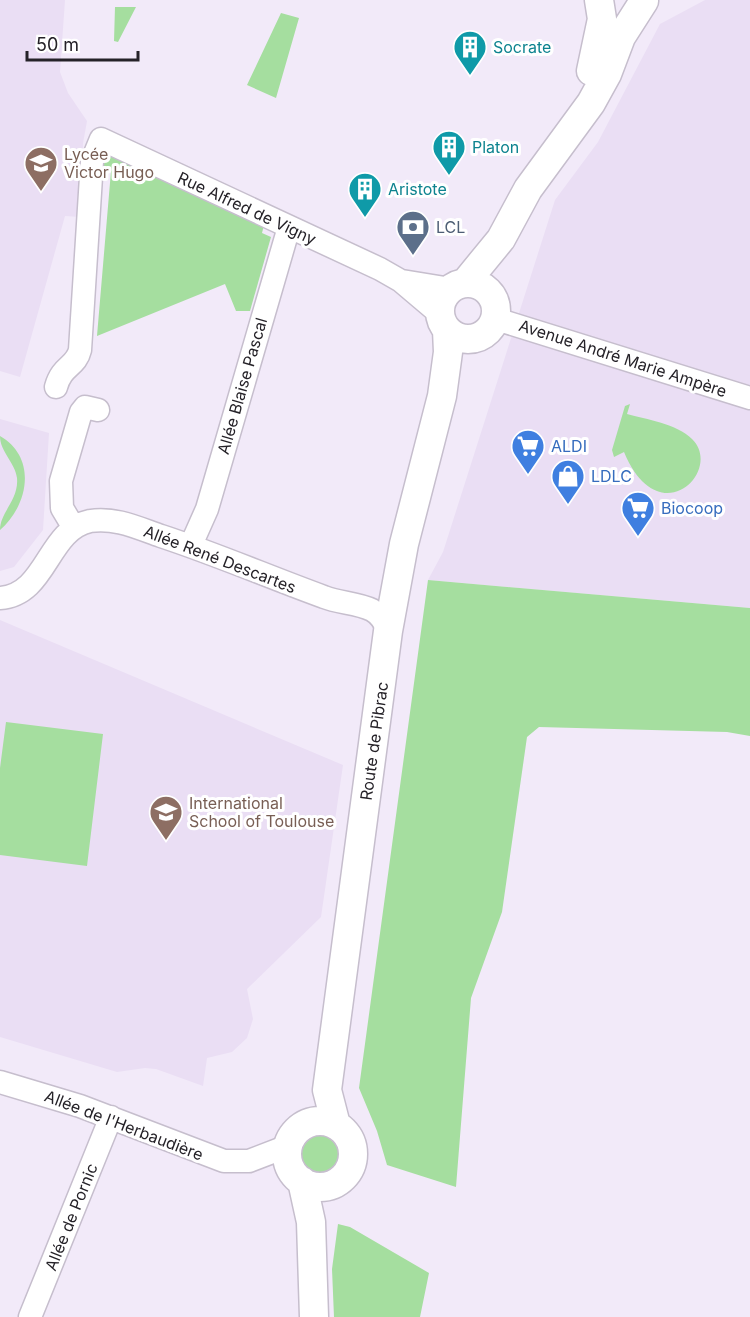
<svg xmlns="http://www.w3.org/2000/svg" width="750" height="1317" font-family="Inter,sans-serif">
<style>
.built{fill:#eadef4}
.green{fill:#a5de9f}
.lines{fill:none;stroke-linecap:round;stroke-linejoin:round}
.minor-casing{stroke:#c6becd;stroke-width:25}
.major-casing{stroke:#c6becd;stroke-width:31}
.minor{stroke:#fff;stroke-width:22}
.major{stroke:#fff;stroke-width:28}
.labels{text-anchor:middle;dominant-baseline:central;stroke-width:6;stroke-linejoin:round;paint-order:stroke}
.culture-label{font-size:16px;fill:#0d838f;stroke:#fff;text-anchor:start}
.education-label{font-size:16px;fill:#785e54;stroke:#fff;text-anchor:start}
.street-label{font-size:16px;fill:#252228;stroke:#fff}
.service-label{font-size:16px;fill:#4e5e75;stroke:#fff;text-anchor:start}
.shop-label{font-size:16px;fill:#366cbe;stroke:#fff;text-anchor:start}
</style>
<rect width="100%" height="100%" fill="#f2eaf9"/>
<path class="built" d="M0,0H65L60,72L68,93L87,121L83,143L80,217L65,216L20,377L0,371Z
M705,0H750V608L428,580L443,552L555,200L598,142L660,24Z
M0,419L49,433L43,530L14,567L0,571Z
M0,620L343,765L321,917L247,989L253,1019L247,1038L232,1052L207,1058L203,1086L156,1069L145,1068L117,1072L0,1037Z"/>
<path class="green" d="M115,7H136L118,42L114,41Z
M281,13L299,18L276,98L247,85Z
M110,155L264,225L262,233L271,237L250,311H236L225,284L97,336L111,171L98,170L102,156Z
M630,404L627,414C646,419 677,424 692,439C724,470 659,536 624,452L614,457L612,450L625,406Z
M0,436C38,458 28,506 0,530C0,512 19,500 17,478C15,462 0,452 0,436Z
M428,580L750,608V736L727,732L539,727L527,737L502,912L471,998L456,1187L387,1165L377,1131L359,1088Z
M6,722L103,734L87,866L0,855V768Z
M295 1154a24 24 0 1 1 48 0a24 24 0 1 1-48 0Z
M338,1224L350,1227L429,1273L420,1317H334L332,1269Z"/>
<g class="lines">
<defs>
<path id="minor" d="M402,281L451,289
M496,319L750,398
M56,387C62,365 76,367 80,350L92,161L101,139L380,269L401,281L440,314
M74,528L62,508L61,481L81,412L85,407L98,410
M191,545L207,509L289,227
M0,598C47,595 47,530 90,521C115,517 138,528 161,536C216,554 269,577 324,597C339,603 358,603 372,610C381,615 385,622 388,631
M0,1082L80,1106L224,1161H249L288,1146
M30,1317L111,1117"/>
<path id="major" d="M591,71L602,19L599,0
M440 311a28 28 0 1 1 56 0a28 28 0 1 1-56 0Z
M465,283L501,239L528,189L591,103L607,74L621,37L644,1
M287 1154a33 33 0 1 1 66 0a33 33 0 1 1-66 0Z
M336,1125L327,1090L388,631L404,544L442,396L448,352L447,330
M302,1181L311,1222L314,1317"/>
</defs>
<use href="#minor" class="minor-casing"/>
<use href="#major" class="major-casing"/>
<use href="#minor" class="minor"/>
<use href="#major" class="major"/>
</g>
<defs>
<symbol id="building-pin" viewBox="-11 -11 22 30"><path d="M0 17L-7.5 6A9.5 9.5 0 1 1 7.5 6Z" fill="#0f9aa8" stroke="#fff"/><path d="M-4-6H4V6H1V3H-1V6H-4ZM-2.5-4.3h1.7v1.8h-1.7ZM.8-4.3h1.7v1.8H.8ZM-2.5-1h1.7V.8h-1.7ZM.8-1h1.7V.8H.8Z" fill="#fff"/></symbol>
<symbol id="school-pin" viewBox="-11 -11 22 30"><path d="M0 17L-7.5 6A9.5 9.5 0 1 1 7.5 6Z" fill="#8d6e63" stroke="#fff"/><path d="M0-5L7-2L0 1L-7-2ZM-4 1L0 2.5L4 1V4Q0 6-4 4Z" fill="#fff"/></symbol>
<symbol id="bank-pin" viewBox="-11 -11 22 30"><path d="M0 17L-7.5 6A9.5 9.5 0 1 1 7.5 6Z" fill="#5c6f8a" stroke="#fff"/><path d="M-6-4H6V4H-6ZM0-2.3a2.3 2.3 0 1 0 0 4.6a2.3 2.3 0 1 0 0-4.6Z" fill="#fff"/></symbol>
<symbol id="supermarket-pin" viewBox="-11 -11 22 30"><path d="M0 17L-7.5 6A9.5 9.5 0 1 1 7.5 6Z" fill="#3f7fe0" stroke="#fff"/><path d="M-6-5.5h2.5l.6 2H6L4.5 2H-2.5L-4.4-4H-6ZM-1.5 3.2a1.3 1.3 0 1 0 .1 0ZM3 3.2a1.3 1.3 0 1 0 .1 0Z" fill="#fff"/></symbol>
<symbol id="shop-pin" viewBox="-11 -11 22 30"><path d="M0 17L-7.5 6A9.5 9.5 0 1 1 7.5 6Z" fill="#3f7fe0" stroke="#fff"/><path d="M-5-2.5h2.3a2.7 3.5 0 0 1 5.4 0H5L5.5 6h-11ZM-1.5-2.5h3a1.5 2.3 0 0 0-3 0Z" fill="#fff"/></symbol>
</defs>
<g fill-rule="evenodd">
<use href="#building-pin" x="451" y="28" width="38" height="52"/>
<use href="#building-pin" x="430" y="128" width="38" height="52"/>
<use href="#school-pin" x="22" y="144" width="38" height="52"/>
<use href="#building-pin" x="346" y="170" width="38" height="52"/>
<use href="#bank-pin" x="394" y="208" width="38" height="52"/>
<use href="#supermarket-pin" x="509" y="427" width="38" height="52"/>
<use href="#shop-pin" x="549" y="457" width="38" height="52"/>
<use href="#supermarket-pin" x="619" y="489" width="38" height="52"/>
<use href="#school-pin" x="147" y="793" width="38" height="52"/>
</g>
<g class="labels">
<g class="culture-label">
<text x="493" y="47">Socrate</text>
<text x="472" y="147">Platon</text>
<text x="388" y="189">Aristote</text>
</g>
<g class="education-label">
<text x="64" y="154">Lycée<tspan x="64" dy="18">Victor Hugo</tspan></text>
<text x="189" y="803">International<tspan x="189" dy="18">School of Toulouse</tspan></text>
</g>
<g class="street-label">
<text transform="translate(247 208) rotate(25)">Rue Alfred de Vigny</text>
<text transform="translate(623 358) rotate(18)">Avenue André Marie Ampère</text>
<text transform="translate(242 386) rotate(-74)">Allée Blaise Pascal</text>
<text transform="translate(220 559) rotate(21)">Allée René Descartes</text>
<text transform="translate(374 741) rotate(-82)">Route de Pibrac</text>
<text transform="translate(124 1125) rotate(21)">Allée de l'Herbaudière</text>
<text transform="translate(71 1217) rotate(-68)">Allée de Pornic</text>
</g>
<g class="service-label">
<text x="436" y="227">LCL</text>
</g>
<g class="shop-label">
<text x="551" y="446">ALDI</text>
<text x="591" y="476">LDLC</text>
<text x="661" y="508">Biocoop</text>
</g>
</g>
<path d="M27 51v9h111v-9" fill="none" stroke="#252228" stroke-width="3"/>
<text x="36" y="51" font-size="18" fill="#252228" stroke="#ffffff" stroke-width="4.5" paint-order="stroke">50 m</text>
</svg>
